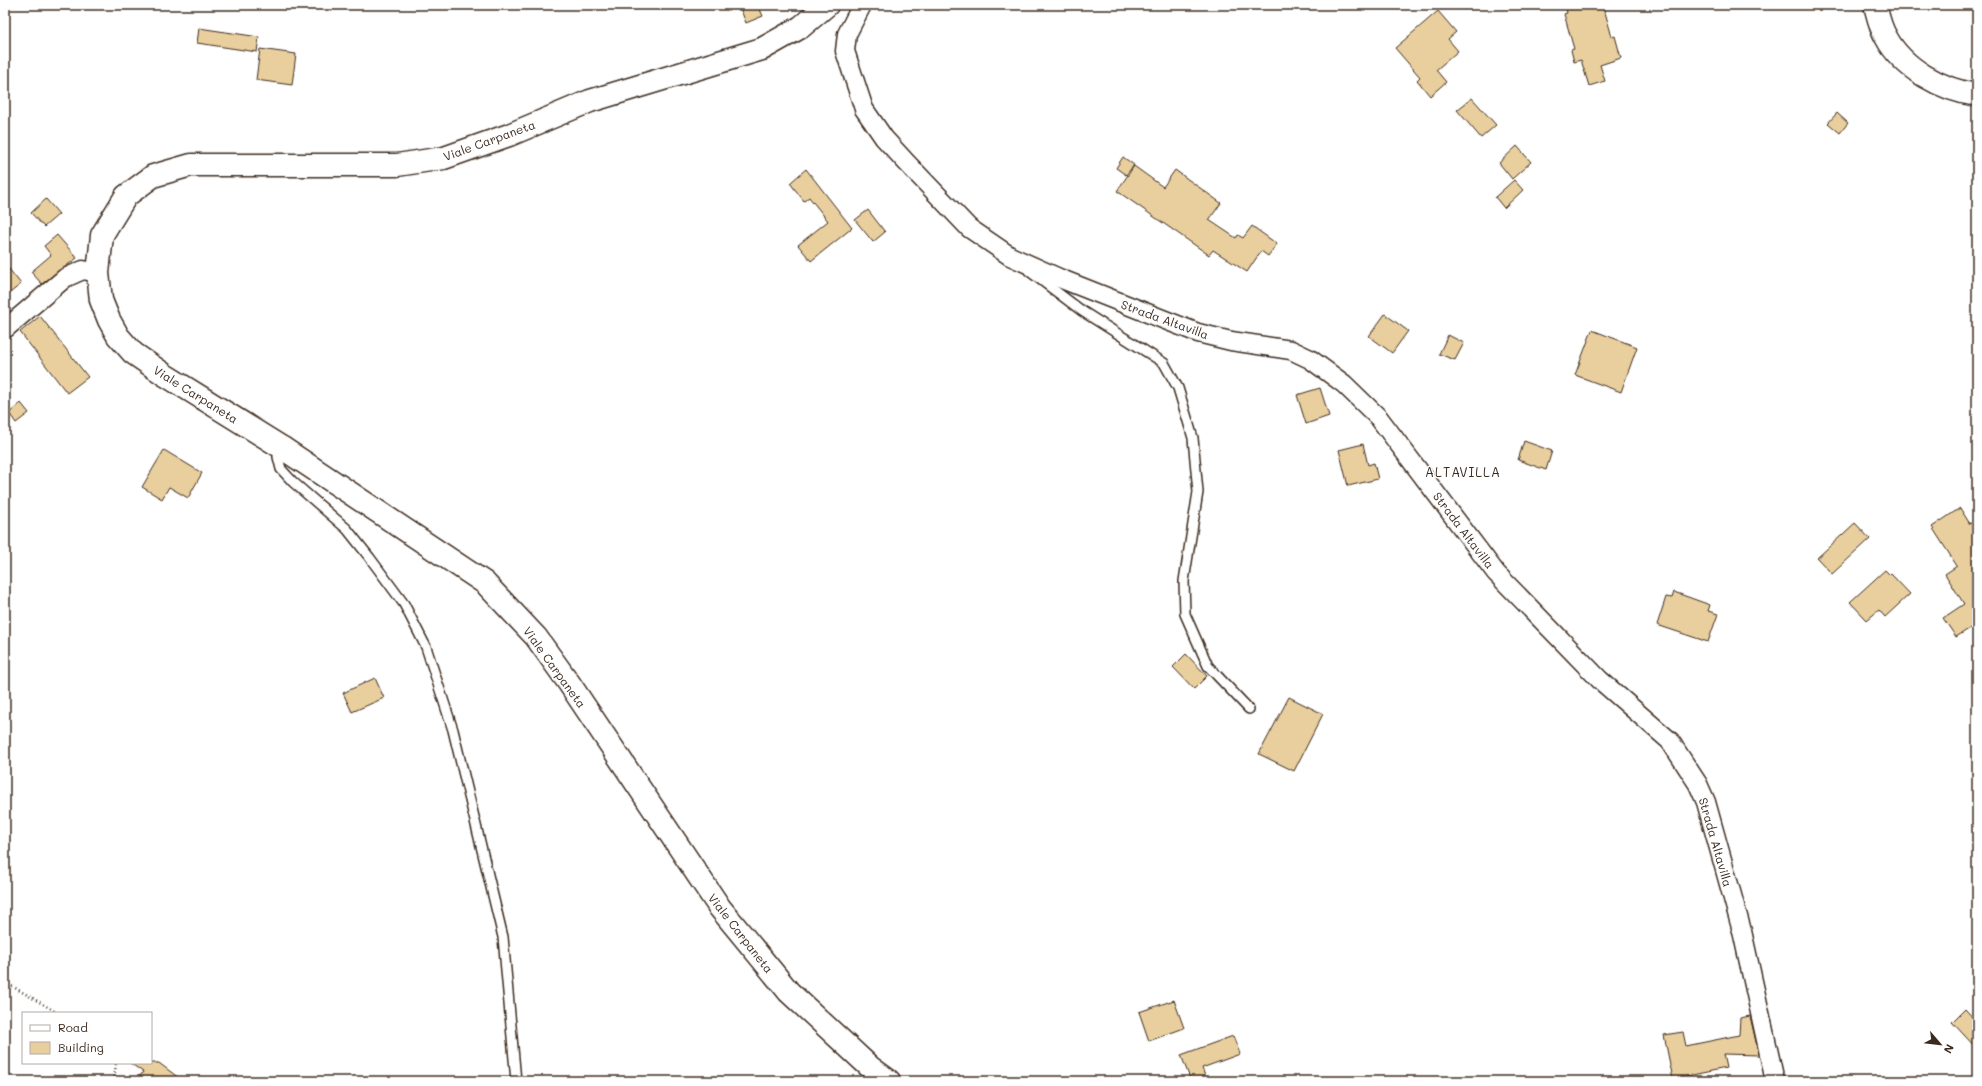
<svg xmlns="http://www.w3.org/2000/svg" width="1982" height="1086" font-family="Mali,sans-serif">
<style>
.building{fill:#e9cf9e;stroke:#3b2a1e}
.lines{fill:none;stroke-linecap:round;stroke-linejoin:round}
.service-casing{stroke:#3b2a1e;stroke-width:12}
.minor-casing{stroke:#3b2a1e;stroke-width:21}
.secondary-casing{stroke:#3b2a1e;stroke-width:25}
.path{stroke:#3b2a1e;stroke-width:2.5;stroke-dasharray:1 3;stroke-linecap:butt}
.service{stroke:#fff;stroke-width:9}
.minor{stroke:#fff;stroke-width:18}
.secondary{stroke:#fff;stroke-width:22}
.labels{text-anchor:middle;dominant-baseline:central;stroke-width:3;stroke-linejoin:round;paint-order:stroke}
.street-label{font-size:12px;fill:#3b2a1e;stroke:#fff}
.neighbourhood-label{font-size:13px;letter-spacing:1px;fill:#3b2a1e;stroke:#fff}
</style>
<rect width="100%" height="100%" fill="#fff"/>
<filter id="ink" filterUnits="userSpaceOnUse"><feTurbulence type="fractalNoise" baseFrequency=".025" numOctaves="2"/><feDisplacementMap in="SourceGraphic" scale="8" xChannelSelector="R" yChannelSelector="G"/><feConvolveMatrix kernelMatrix="1 2 1 2 8 2 1 2 1" color-interpolation-filters="sRGB"/></filter>
<g filter="url(#ink)">
<path class="building" d="M739,5H758L763,16L746,23Z
M1565,5H1603L1612,37L1615,36L1621,58L1600,65L1605,81L1589,86L1581,60L1574,62L1571,50L1574,49L1564,14L1567,13Z
M1438,11L1456,32L1448,39L1458,51L1436,70L1446,82L1430,96L1417,80L1420,77L1395,48Z
M199,28L259,37L257,52L197,43Z
M260,49L296,54L292,85L256,80Z
M1472,98L1496,125L1481,138L1457,110Z
M1837,113L1848,123L1840,133L1828,123Z
M1517,146L1531,162L1512,179L1499,163Z
M1123,157L1134,165L1126,175L1116,168Z
M1134,166L1163,187L1175,170L1221,203L1209,220L1236,238L1238,235L1243,238L1252,226L1277,244L1268,256L1261,251L1247,272L1213,250L1209,255L1117,191Z
M806,169L852,228L811,261L798,245L828,221L809,197L804,201L790,183Z
M1514,180L1523,190L1504,208L1495,197Z
M46,199L59,214L44,227L31,213Z
M868,210L885,232L873,242L855,220Z
M57,235L77,258L42,284L31,272L51,255L44,246Z
M5,264L21,284L5,297Z
M1385,314L1408,331L1392,353L1369,336Z
M40,316L88,377L67,393L20,332Z
M1592,330L1637,347L1621,392L1575,375Z
M1448,335L1464,343L1455,360L1439,354Z
M1320,388L1329,416L1306,424L1297,395Z
M21,403L29,413L16,423L9,413Z
M1524,441L1552,451L1546,470L1518,460Z
M1363,444L1368,465L1374,463L1378,479L1348,486L1339,450Z
M164,450L202,473L188,498L169,487L162,499L142,487Z
M1960,508L1970,524L1977,519V624L1956,637L1943,618L1964,604L1945,574L1957,566L1932,527Z
M1855,523L1870,539L1832,574L1817,558Z
M1885,570L1890,575L1891,574L1910,594L1885,617L1879,610L1867,620L1850,602Z
M1674,592L1710,605L1708,611L1718,614L1708,642L1657,625L1666,597L1672,598Z
M1186,654L1207,676L1194,689L1173,667Z
M375,678L384,698L352,712L343,693Z
M1289,697L1323,714L1294,771L1259,754Z
M1174,1000L1184,1028L1149,1041L1139,1012Z
M1965,1009L1977,1022V1049L1952,1022Z
M1750,1016L1759,1055L1723,1054L1726,1068L1673,1079L1664,1035L1683,1032L1686,1046L1739,1035L1740,1018Z
M1233,1036L1240,1054L1202,1068L1206,1078L1191,1081L1181,1055Z
M130,1063H159L183,1081H136L143,1072Z"/>
<g class="lines">
<defs>
<path id="service" d="M1029,271L1082,311L1164,363L1178,388L1193,438L1198,492L1184,581L1185,614L1208,666L1249,709
M281,448L278,457L281,469L293,482L347,529L370,558L404,604L426,647L453,730L503,937L516,1081"/>
<path id="minor" d="M862,5L847,34L845,51L864,109L884,138L906,162L969,228L1010,256L1059,278L1198,333L1231,341L1291,350L1310,359L1344,384L1379,418L1496,573L1600,680L1670,741L1698,784L1706,802L1742,931L1775,1081
M5,329L65,278L83,270L98,273"/>
<path id="secondary" d="M827,5L801,27L762,49L590,101L509,135L444,158L397,165H191L153,176L126,196L102,235L98,273L101,300L109,320L118,336L133,353L165,375L281,447L485,583L536,637L569,683L720,908L789,992L871,1068L889,1081
M1875,5C1878,16 1880,27 1886,37C1903,69 1942,90 1977,95"/>
</defs>
<use href="#service" class="service-casing"/>
<use href="#minor" class="minor-casing"/>
<use href="#secondary" class="secondary-casing"/>
<path class="path" d="M5,982L58,1013
M114,1081L116,1063"/>
<use href="#service" class="service"/>
<use href="#minor" class="minor"/>
<use href="#secondary" class="secondary"/>
</g>
</g>
<g class="labels">
<g class="street-label">
<text transform="translate(489 140) rotate(-20)">Viale Carpaneta</text>
<text transform="translate(1165 319) rotate(20)">Strada Altavilla</text>
<text transform="translate(196 394) rotate(32)">Viale Carpaneta</text>
<text transform="translate(1464 530) rotate(53)">Strada Altavilla</text>
<text transform="translate(555 667) rotate(54)">Viale Carpaneta</text>
<text transform="translate(1716 842) rotate(74)">Strada Altavilla</text>
<text transform="translate(741 933) rotate(52)">Viale Carpaneta</text>
</g>
<g class="neighbourhood-label">
<text x="1463" y="471">ALTAVILLA</text>
</g>
</g>
<rect width="1982" height="1086" fill="none" stroke="#fff" stroke-width="20"/>
<rect x="10" y="10" width="1962" height="1066" fill="none" stroke="#3b2a1e" stroke-width="1.5" filter="url(#ink)"/>
<rect x="22" y="1012" width="130" height="52" fill="#ffffff" stroke="#b1aaa5"/>
<rect x="30" y="1025" width="20" height="6" fill="#ffffff" stroke="#b1aaa5"/>
<text x="58" y="1032" font-size="12" fill="#3b2a1e">Road</text>
<rect x="30" y="1042" width="20" height="12" fill="#e9cf9e" stroke="#b1aaa5"/>
<text x="58" y="1052" font-size="12" fill="#3b2a1e">Building</text>
<g transform="translate(1940 1044) rotate(118)" stroke="#ffffff" stroke-width="3" paint-order="stroke">
<path d="M0-3L7 15L0 10L-7 15Z" fill="#3b2a1e"/>
<text y="-6" font-size="11" font-weight="bold" text-anchor="middle" fill="#3b2a1e">N</text>
</g>
</svg>
